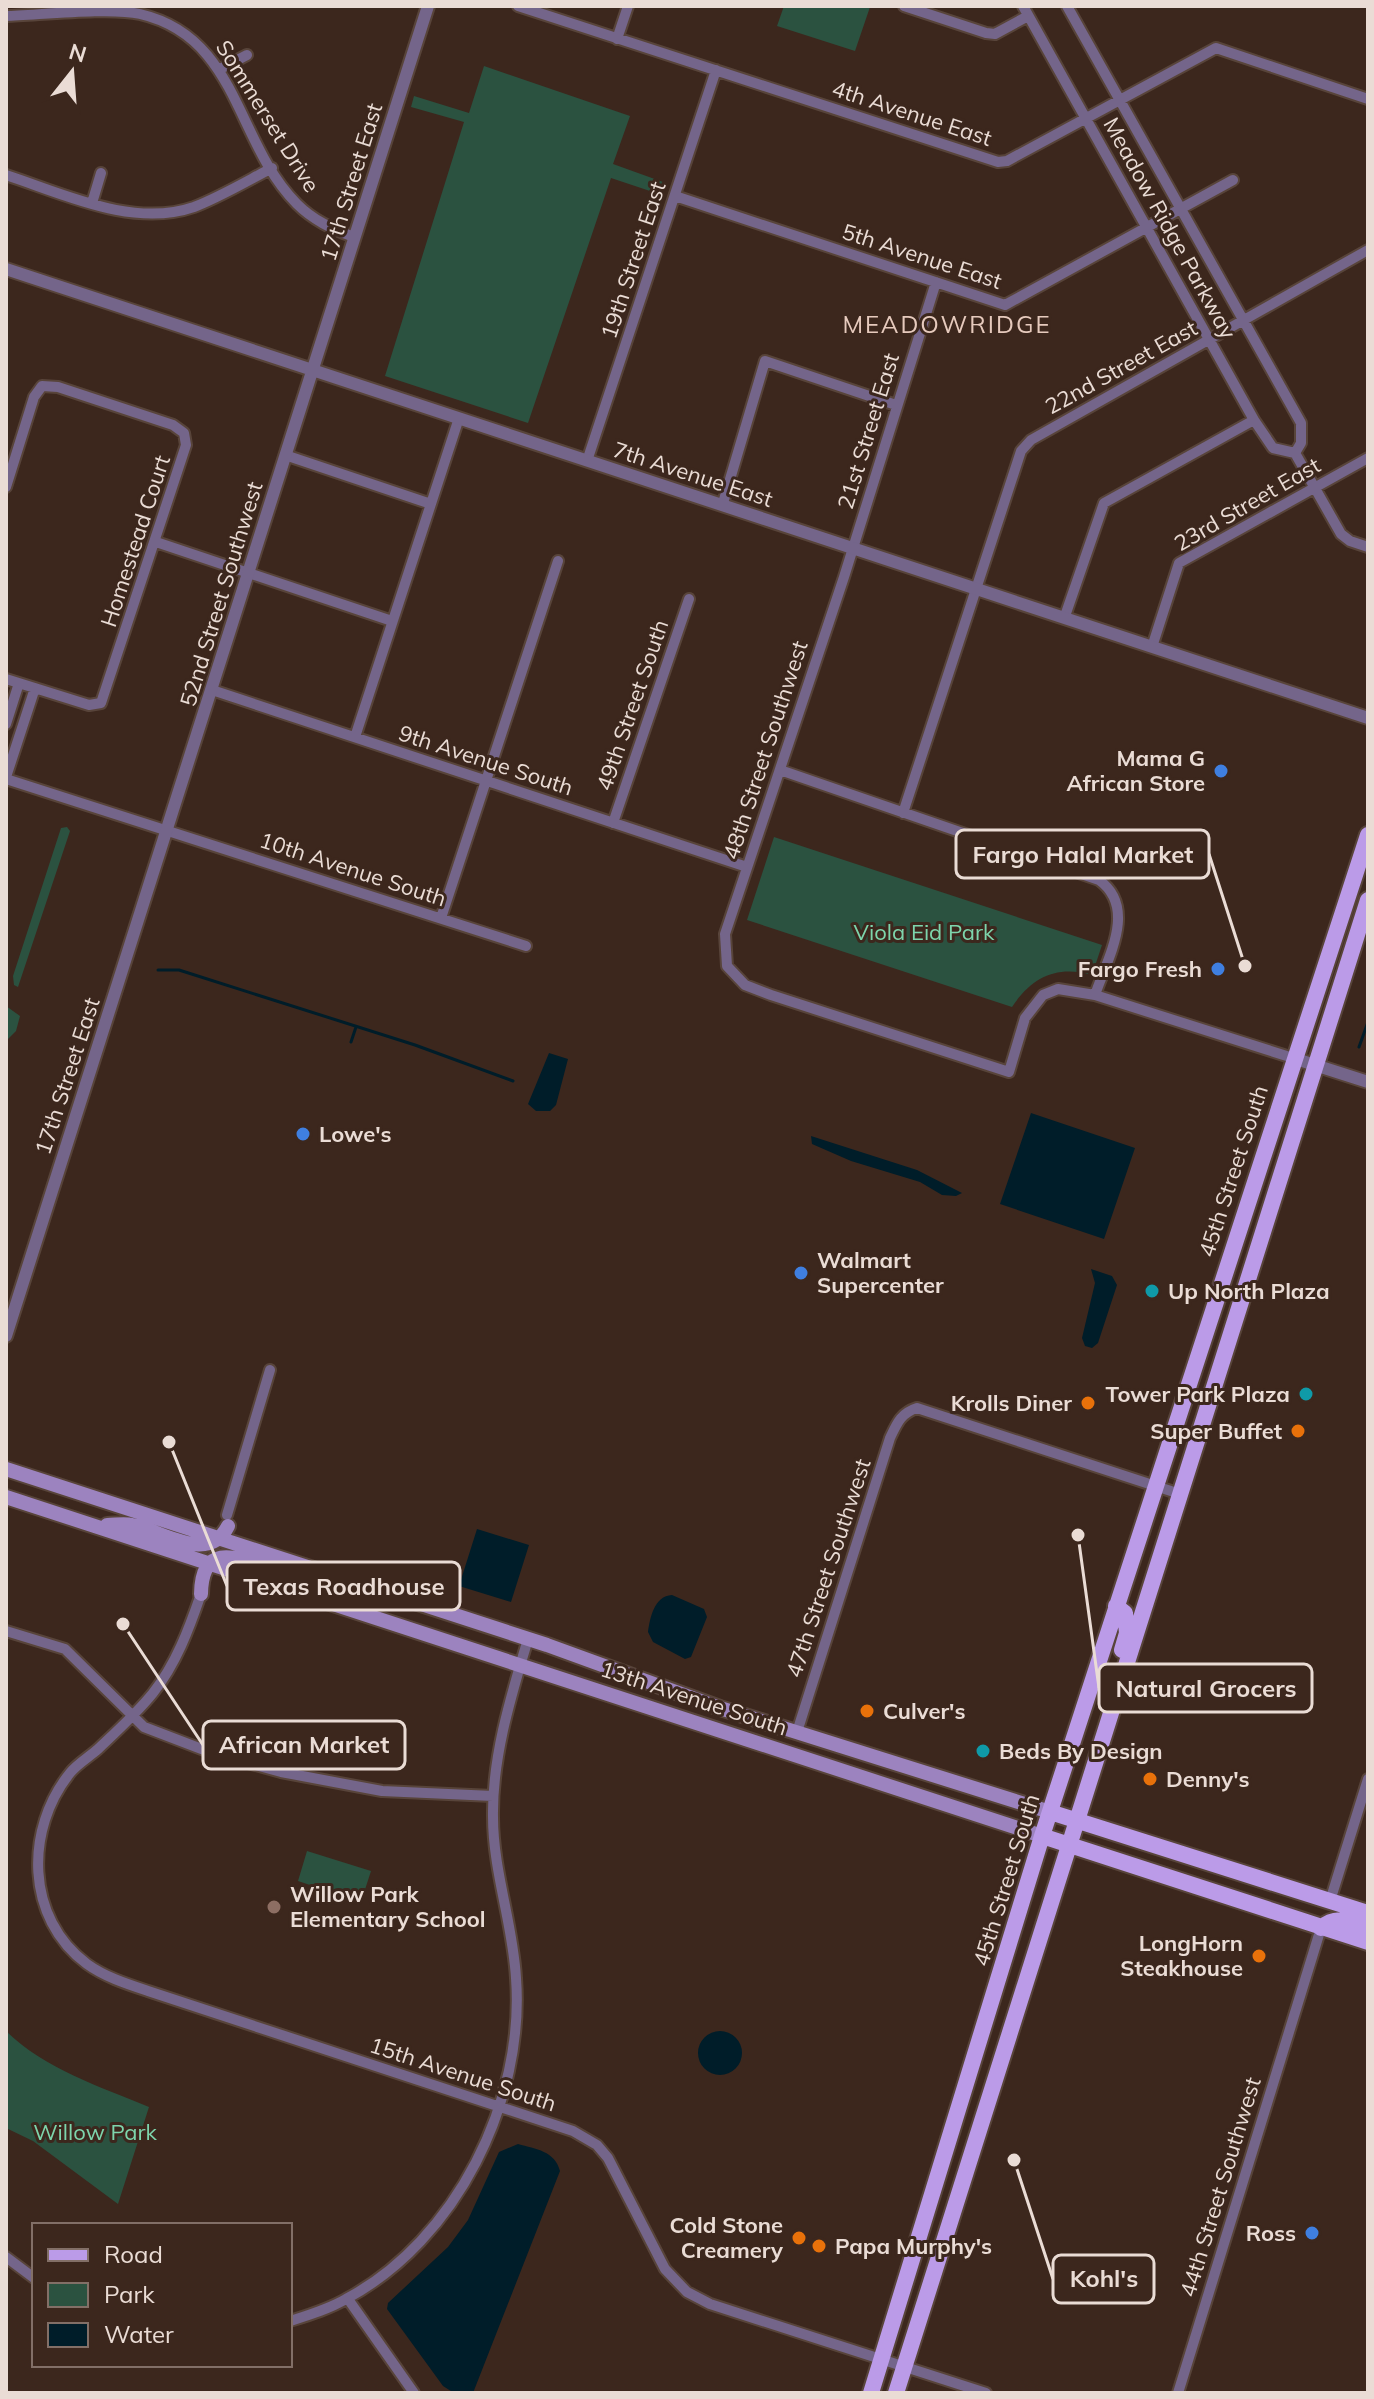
<svg xmlns="http://www.w3.org/2000/svg" width="1374" height="2399" font-family="Mulish,sans-serif">
<style>
.green{fill:#2b5240}
.water{fill:#001d29}
.lines{fill:none;stroke-linecap:round;stroke-linejoin:round}
.stream{stroke:#001d29;stroke-width:3}
.minor-casing{stroke:#58443a;stroke-width:14}
.tertiary-casing{stroke:#58443a;stroke-width:16}
.secondary-casing{stroke:#58443a;stroke-width:18}
.primary-casing{stroke:#58443a;stroke-width:20}
.minor{stroke:#74658a;stroke-width:10}
.tertiary{stroke:#74658a;stroke-width:12}
.secondary{stroke:#9c83bf;stroke-width:14}
.primary{stroke:#bb9be8;stroke-width:16}
.shop-dot{fill:#3f7fe0;stroke:#3c271d;stroke-width:3}
.culture-dot{fill:#0f9aa8;stroke:#3c271d;stroke-width:3}
.food-dot{fill:#e8710a;stroke:#3c271d;stroke-width:3}
.education-dot{fill:#8d6e63;stroke:#3c271d;stroke-width:3}
.labels{text-anchor:middle;dominant-baseline:central;stroke-width:6;stroke-linejoin:round;paint-order:stroke}
.street-label{font-size:22px;fill:#eadcd5;stroke:#3c271d}
.poi-label{font-size:22px;font-weight:bold;fill:#eadcd5;stroke:#3c271d;text-anchor:end}
.park-label{font-size:22px;fill:#7dd5ac;stroke:#3c271d}
.neighbourhood-label{font-size:24px;letter-spacing:2px;fill:#e6cabd;stroke:#3c271d}
.leader{fill:none;stroke:#eadcd5;stroke-width:3}
.callout-dot{fill:#eadcd5;stroke:#3c271d;stroke-width:3}
.callout{fill:#3c271d;stroke:#eadcd5;stroke-width:3}
.callout-label{font-size:24px;text-anchor:middle;font-weight:bold;fill:#eadcd5}
</style>
<rect width="100%" height="100%" fill="#3c271d"/>
<path class="green" d="M784,6H867L870,7L855,51L777,26Z
M484,66L630,116L613,164L663,182L659,194L611,178L528,423L385,376L464,122L411,107L414,96L469,113Z
M67,827L70,831L18,987L14,985L13,976L61,828Z
M774,837L1102,945L1092,975C1057,965 1032,977 1012,1007L747,920Z
M6,1006L20,1016L16,1031L8,1039Z
M307,1851L371,1871L361,1902L298,1881Z
M6,2031C43,2068 101,2087 149,2107L118,2204L33,2141L6,2128Z"/>
<path class="water" d="M549,1053L568,1059L556,1105L550,1111H536L528,1104Z
M1031,1113L1135,1148L1104,1239L1000,1204Z
M811,1136L917,1170L962,1193L956,1196L942,1195L920,1182L851,1161L812,1144Z
M1091,1269L1112,1276L1117,1285L1098,1343L1092,1348L1085,1346L1082,1338L1095,1283Z
M477,1529L529,1545L511,1602L459,1586Z
M672,1595L704,1609L707,1617L691,1657L685,1659L653,1642L648,1632C650,1618 654,1596 672,1595Z
M698 2053a22 22 0 1 1 44 0a22 22 0 1 1-44 0Z
M518,2144C536,2149 555,2151 560,2171L473,2393H454L443,2386L387,2309L388,2303L448,2247L468,2220L499,2152Z"/>
<g class="lines">
<path class="stream" d="M158,970H179L415,1045L513,1081
M351,1042L356,1027
M1359,1047L1368,1022"/>
<defs>
<path id="minor" d="M518,6L998,162L1007,161L1216,48L1368,99
M904,6L986,33L995,34L1028,16
M1023,6L1254,420L1273,448L1295,453
M1067,6L1301,423V443L1295,453
M6,16C39,15 111,7 140,14C239,37 235,142 297,204C313,220 332,229 354,237
M617,39L628,6
M220,69L247,55
M6,175C64,194 133,228 194,207C220,197 247,181 272,168
M675,196L1005,305L1233,180
M92,203L101,173
M936,282L844,577L725,934L727,966L745,985L771,995L1009,1072L1025,1018L1043,995L1058,989L1095,995L1293,1058
M1295,453L1341,534L1350,541L1368,547
M285,455L431,504
M587,461L716,70
M6,487L34,397L42,386L58,387L173,425L184,433L186,445L101,703L89,705L6,679
M723,503L765,361L896,405
M156,542L392,621
M1065,616L1104,503L1254,420
M1152,647L1179,563L1368,458
M212,690L747,867
M6,724L19,683
M355,737L458,421
M780,770L1099,880C1138,908 1107,959 1095,995
M6,777L35,688
M6,779L526,946
M903,813L1021,451L1031,440L1368,250
M613,823L689,599
M441,918L558,561
M227,1515L270,1370
M201,1594C189,1629 176,1664 153,1693C137,1713 117,1731 98,1749C89,1757 77,1764 70,1773C25,1829 25,1918 87,1964C105,1977 127,1984 148,1991L573,2131L597,2145L608,2158L665,2269L687,2292L710,2304L986,2393
M6,1631L65,1649L144,1727L212,1753L281,1772L382,1791L493,1796
M797,1732L890,1438C897,1423 901,1413 917,1408L1180,1494
M1330,1901L1368,1779
M6,2257L34,2278
M348,2299L414,2393
M290,2321C309,2315 329,2309 346,2299C457,2240 525,2100 516,1978C513,1924 493,1871 493,1817C492,1757 511,1696 528,1639
M1178,2393L1321,1928"/>
<path id="tertiary" d="M6,269L1368,718
M1293,1058L1368,1082
M6,1336L428,6"/>
<path id="secondary" d="M6,1469L547,1645L720,1708L1050,1812
M6,1497L1042,1836
M107,1525C115,1525 125,1523 132,1525C163,1531 209,1565 228,1526
M201,1594C202,1532 250,1565 287,1574C297,1576 308,1576 319,1576"/>
<path id="primary" d="M1116,1606L1125,1613L1127,1633L1122,1650
M1050,1812L1368,1913
M1042,1836L1368,1942
M1321,1928C1336,1914 1350,1922 1368,1927
M871,2393L1042,1836L1368,835
M896,2393L1368,900"/>
</defs>
<use href="#minor" class="minor-casing"/>
<use href="#tertiary" class="tertiary-casing"/>
<use href="#secondary" class="secondary-casing"/>
<use href="#primary" class="primary-casing"/>
<use href="#minor" class="minor"/>
<use href="#tertiary" class="tertiary"/>
<use href="#secondary" class="secondary"/>
<use href="#primary" class="primary"/>
</g>
<g class="shop-dot">
<circle cx="1221" cy="771" r="8"/>
<circle cx="1218" cy="969" r="8"/>
<circle cx="303" cy="1134" r="8"/>
<circle cx="801" cy="1273" r="8"/>
<circle cx="1312" cy="2233" r="8"/>
</g>
<g class="culture-dot">
<circle cx="1152" cy="1291" r="8"/>
<circle cx="1306" cy="1394" r="8"/>
<circle cx="983" cy="1751" r="8"/>
</g>
<g class="food-dot">
<circle cx="1088" cy="1403" r="8"/>
<circle cx="1298" cy="1431" r="8"/>
<circle cx="867" cy="1711" r="8"/>
<circle cx="1150" cy="1779" r="8"/>
<circle cx="1259" cy="1956" r="8"/>
<circle cx="799" cy="2238" r="8"/>
<circle cx="819" cy="2246" r="8"/>
</g>
<circle class="education-dot" cx="274" cy="1907" r="8"/>
<g class="labels">
<g class="street-label">
<text transform="translate(912 113) rotate(18)">4th Avenue East</text>
<text transform="translate(268 116) rotate(58)">Sommerset Drive</text>
<text transform="translate(351 182) rotate(-73)">17th Street East</text>
<text transform="translate(1170 228) rotate(61)">Meadow Ridge Parkway</text>
<text transform="translate(922 256) rotate(18)">5th Avenue East</text>
<text transform="translate(633 260) rotate(-72)">19th Street East</text>
<text transform="translate(1121 367) rotate(-29)">22nd Street East</text>
<text transform="translate(868 431) rotate(-73)">21st Street East</text>
<text transform="translate(693 474) rotate(18)">7th Avenue East</text>
<text transform="translate(1247 504) rotate(-30)">23rd Street East</text>
<text transform="translate(135 541) rotate(-72)">Homestead Court</text>
<text transform="translate(221 594) rotate(-73)">52nd Street Southwest</text>
<text transform="translate(632 705) rotate(-71)">49th Street South</text>
<text transform="translate(765 750) rotate(-72)">48th Street Southwest</text>
<text transform="translate(486 760) rotate(18)">9th Avenue South</text>
<text transform="translate(353 869) rotate(18)">10th Avenue South</text>
<text transform="translate(67 1076) rotate(-72)">17th Street East</text>
<text transform="translate(1233 1171) rotate(-72)">45th Street South</text>
<text transform="translate(828 1568) rotate(-72)">47th Street Southwest</text>
<text transform="translate(694 1698) rotate(18)">13th Avenue South</text>
<text transform="translate(1006 1880) rotate(-73)">45th Street South</text>
<text transform="translate(463 2074) rotate(18)">15th Avenue South</text>
<text transform="translate(1220 2187) rotate(-73)">44th Street Southwest</text>
</g>
<g class="poi-label">
<text x="1205" y="758">Mama G<tspan x="1205" dy="25">African Store</tspan></text>
<text x="1202" y="969">Fargo Fresh</text>
<text x="319" y="1134" text-anchor="start">Lowe's</text>
<text x="817" y="1260" text-anchor="start">Walmart<tspan x="817" dy="25">Supercenter</tspan></text>
<text x="1168" y="1291" text-anchor="start">Up North Plaza</text>
<text x="1290" y="1394">Tower Park Plaza</text>
<text x="1072" y="1403">Krolls Diner</text>
<text x="1282" y="1431">Super Buffet</text>
<text x="883" y="1711" text-anchor="start">Culver's</text>
<text x="999" y="1751" text-anchor="start">Beds By Design</text>
<text x="1166" y="1779" text-anchor="start">Denny's</text>
<text x="290" y="1894" text-anchor="start">Willow Park<tspan x="290" dy="25">Elementary School</tspan></text>
<text x="1243" y="1943">LongHorn<tspan x="1243" dy="25">Steakhouse</tspan></text>
<text x="783" y="2225">Cold Stone<tspan x="783" dy="25">Creamery</tspan></text>
<text x="1296" y="2233">Ross</text>
<text x="835" y="2246" text-anchor="start">Papa Murphy's</text>
</g>
<g class="park-label">
<text x="924" y="932">Viola Eid Park</text>
<text x="95" y="2132">Willow Park</text>
</g>
<g class="neighbourhood-label">
<text x="947" y="324">MEADOWRIDGE</text>
</g>
</g>
<path class="leader" d="M1245 966L1209 854M169 1442L227 1586M1078 1535L1099 1688M123 1624L203 1745M1014 2160L1053 2279"/>
<g class="callout-dot">
<circle cx="1245" cy="966" r="8"/>
<circle cx="169" cy="1442" r="8"/>
<circle cx="1078" cy="1535" r="8"/>
<circle cx="123" cy="1624" r="8"/>
<circle cx="1014" cy="2160" r="8"/>
</g>
<g class="callout">
<rect x="956" y="830" width="253" height="48" rx="8"/>
<rect x="227" y="1562" width="233" height="48" rx="8"/>
<rect x="1099" y="1664" width="213" height="48" rx="8"/>
<rect x="203" y="1721" width="202" height="48" rx="8"/>
<rect x="1053" y="2255" width="101" height="48" rx="8"/>
</g>
<g class="callout-label">
<text x="1083" y="863">Fargo Halal Market</text>
<text x="344" y="1595">Texas Roadhouse</text>
<text x="1206" y="1697">Natural Grocers</text>
<text x="304" y="1753">African Market</text>
<text x="1104" y="2287">Kohl's</text>
</g>
<rect width="1374" height="2399" fill="none" stroke="#eadcd5" stroke-width="16"/>
<rect x="32" y="2223" width="260" height="144" fill="#3c271d" stroke="#826f67" stroke-width="2"/>
<rect x="48" y="2249" width="40" height="12" fill="#bb9be8" stroke="#826f67" stroke-width="2"/>
<text x="104" y="2263" font-size="24" fill="#eadcd5">Road</text>
<rect x="48" y="2283" width="40" height="24" fill="#2b5240" stroke="#826f67" stroke-width="2"/>
<text x="104" y="2303" font-size="24" fill="#eadcd5">Park</text>
<rect x="48" y="2323" width="40" height="24" fill="#001d29" stroke="#826f67" stroke-width="2"/>
<text x="104" y="2343" font-size="24" fill="#eadcd5">Water</text>
<g transform="translate(72 72) rotate(17)" stroke="#3c271d" stroke-width="6" paint-order="stroke">
<path d="M0-6L14 30L0 20L-14 30Z" fill="#eadcd5"/>
<text y="-12" font-size="22" font-weight="bold" text-anchor="middle" fill="#eadcd5">N</text>
</g>
</svg>
